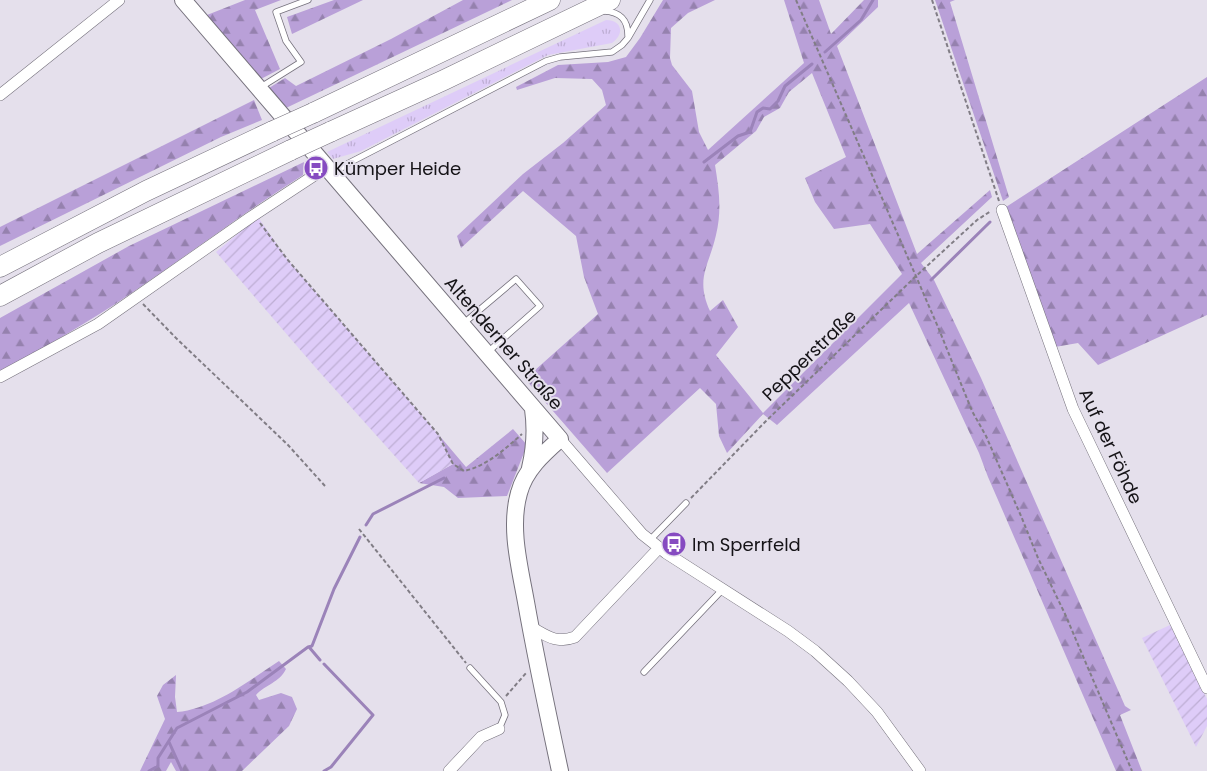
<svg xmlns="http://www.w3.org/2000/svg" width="1207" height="771" font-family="Poppins,sans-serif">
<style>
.grass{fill:url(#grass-tufts)}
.forest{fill:url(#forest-firs);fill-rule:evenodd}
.garden{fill:url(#garden-furrows)}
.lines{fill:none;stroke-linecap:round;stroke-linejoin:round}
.stream{stroke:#9b83b9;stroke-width:3}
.lane-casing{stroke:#75717c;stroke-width:7}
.street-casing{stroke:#75717c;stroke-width:12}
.secondary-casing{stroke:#75717c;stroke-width:18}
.highway-casing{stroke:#75717c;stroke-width:21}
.path{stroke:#817d85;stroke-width:2;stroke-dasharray:4 2.5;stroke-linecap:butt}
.lane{stroke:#fff;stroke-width:5.5}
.street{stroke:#fff;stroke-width:11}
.secondary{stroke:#fff;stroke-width:16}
.highway{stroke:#fff;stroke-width:20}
.highway-bridge-casing{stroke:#75717c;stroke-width:21;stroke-linecap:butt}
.highway-bridge{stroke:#fff;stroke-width:20}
.labels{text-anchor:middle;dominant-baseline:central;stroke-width:4;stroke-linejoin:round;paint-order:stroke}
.poi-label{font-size:18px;fill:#151317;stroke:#e5e0ec;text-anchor:start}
.street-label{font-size:18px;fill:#151317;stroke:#e5e0ec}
</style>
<defs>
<pattern id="grass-tufts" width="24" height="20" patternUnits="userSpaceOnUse" patternTransform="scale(1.25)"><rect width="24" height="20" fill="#deccf8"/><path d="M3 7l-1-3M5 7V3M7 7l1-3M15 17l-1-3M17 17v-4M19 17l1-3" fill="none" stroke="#beaed4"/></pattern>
<pattern id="forest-firs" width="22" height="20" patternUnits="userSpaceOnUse" patternTransform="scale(1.25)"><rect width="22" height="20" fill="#b9a0d8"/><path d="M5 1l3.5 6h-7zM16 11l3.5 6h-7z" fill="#9581ae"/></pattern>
<pattern id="garden-furrows" width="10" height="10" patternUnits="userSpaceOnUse" patternTransform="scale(1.25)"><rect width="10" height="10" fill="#deccf8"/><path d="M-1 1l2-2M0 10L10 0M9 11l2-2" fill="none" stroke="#beaed4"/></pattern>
</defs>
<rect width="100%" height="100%" fill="#e5e0ec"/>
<path class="grass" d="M606,20C622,20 625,34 612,43L548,55L361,151L333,159L327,152Z"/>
<path class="forest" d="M245,0H281L255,10L280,69L259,80L207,15Z
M334,0H363L292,34L287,17Z
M463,0H512L286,108L269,88L285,78L296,86L391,39Z
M663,0H715L688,13L671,28L670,58L672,65L692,91L699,132L708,150L804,63L784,0H819L831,34L864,0H878V7L837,46L917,254L990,190L992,197L921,263L934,280L981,378L1125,706L1131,710L1120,715L1142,771H1116L988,477L979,453L909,303L777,425L763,414L727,453L719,436L716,404L700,388L607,473L525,379L598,314L584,277L576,236L523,191L461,248L457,236L523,174L563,143L606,105L602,90L592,79L555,78L517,90L516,87L558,65L608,62L626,57L640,38ZM812,73L846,157L805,178L815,202L834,229L870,224L902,274L763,413L716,355L738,327L723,300L710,311C695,278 709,266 716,235C722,210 719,190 715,165L756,131L764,117L780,108L789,92Z
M935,0H955L950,2L1009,197L1003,201Z
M1207,77V315L1098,365L1078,343L1055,347L1006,207Z
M254,100L262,120L221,137L0,246V227Z
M304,162L303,175C244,212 188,255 130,294C88,323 42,347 0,375V318L129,246Z
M513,429L527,445L507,496L458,498L444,487L419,483L453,464L438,434L466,467Z
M279,661L286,669C279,683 266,684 256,695L259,700L281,693L292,697L297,709L289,726L242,771H176L171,762L166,771H140L165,719L157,696L163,685L176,675L175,697L177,712C215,708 248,681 279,661Z"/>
<path class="garden" d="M258,217L287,259L438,434L453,464L419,483L315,367L216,252Z
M1170,625L1207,699V726L1196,747L1142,638Z"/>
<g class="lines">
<path class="stream" d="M825,52L861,20L873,0
M704,162L738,136L750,132L757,112L763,108L770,109L778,101L785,86L812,64
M931,280L990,222
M366,525L373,514L444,478
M309,647L320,660
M169,742L182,771
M149,771L158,766V758L177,728L247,692L308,647L312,646L334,589L360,537
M324,771L331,767L373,715L324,664"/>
<defs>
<path id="lane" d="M604,11C620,12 628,19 628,36
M261,87L301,62L286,41L276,12L308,0
M334,174L345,165L378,148L546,61L560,57L612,52L622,45L628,38L650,0
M464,323L516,279L540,306L488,352
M650,540L686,503
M470,668L501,702L505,715L499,729
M644,672L723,589"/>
<path id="street" d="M0,95L119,0
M1002,210L1073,409L1207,688
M0,377L98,324L251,217L327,167
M560,439L642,534L666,553L788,631L815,651L848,681L877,712L920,771
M531,627C547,636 556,644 575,637L659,548
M449,771L481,737L499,729"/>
<path id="secondary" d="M183,0L560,439C543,454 525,470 519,493C509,528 520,568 526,602C536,659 548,715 560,771
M530,468C535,447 536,430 533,409"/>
<path id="highway" d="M313,113L550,0
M330,132L444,80L610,0
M0,267L146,191L273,131
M0,296L98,243L291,150"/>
</defs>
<use href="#lane" class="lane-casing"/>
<use href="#street" class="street-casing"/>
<use href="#secondary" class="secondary-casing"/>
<use href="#highway" class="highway-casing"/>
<path class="path" d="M796,0L938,327L972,411L986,436L1021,516L1038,558L1065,614L1132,771
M932,0L999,201
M260,223L287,259L438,434L453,464L464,471C487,466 505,449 522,434
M143,304L176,338L288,445L325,486
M691,498L766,421L915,277L977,220L991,211
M359,529L466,663
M506,696L527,672"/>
<use href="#lane" class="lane"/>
<use href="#street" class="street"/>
<use href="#secondary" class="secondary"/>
<use href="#highway" class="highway"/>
<defs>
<path id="highway-bridge" d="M273,131L313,113
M291,150L330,132"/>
</defs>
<use href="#highway-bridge" class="highway-bridge-casing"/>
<use href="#highway-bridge" class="highway-bridge"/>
</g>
<defs>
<symbol id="bus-disc" viewBox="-11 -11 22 22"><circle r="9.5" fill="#864bc1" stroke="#e5e0ec"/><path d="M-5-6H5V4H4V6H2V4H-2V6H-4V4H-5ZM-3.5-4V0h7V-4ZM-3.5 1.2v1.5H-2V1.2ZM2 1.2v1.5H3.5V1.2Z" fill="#fff"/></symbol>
</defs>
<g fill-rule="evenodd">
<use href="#bus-disc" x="302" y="154" width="28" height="28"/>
<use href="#bus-disc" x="660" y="530" width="28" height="28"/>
</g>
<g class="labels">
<g class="poi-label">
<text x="334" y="168">Kümper Heide</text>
<text x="692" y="544">Im Sperrfeld</text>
</g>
<g class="street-label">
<text transform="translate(504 343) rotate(49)">Altenderner Straße</text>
<text transform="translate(809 355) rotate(-44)">Pepperstraße</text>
<text transform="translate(1111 446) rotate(65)">Auf der Föhde</text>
</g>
</g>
</svg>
